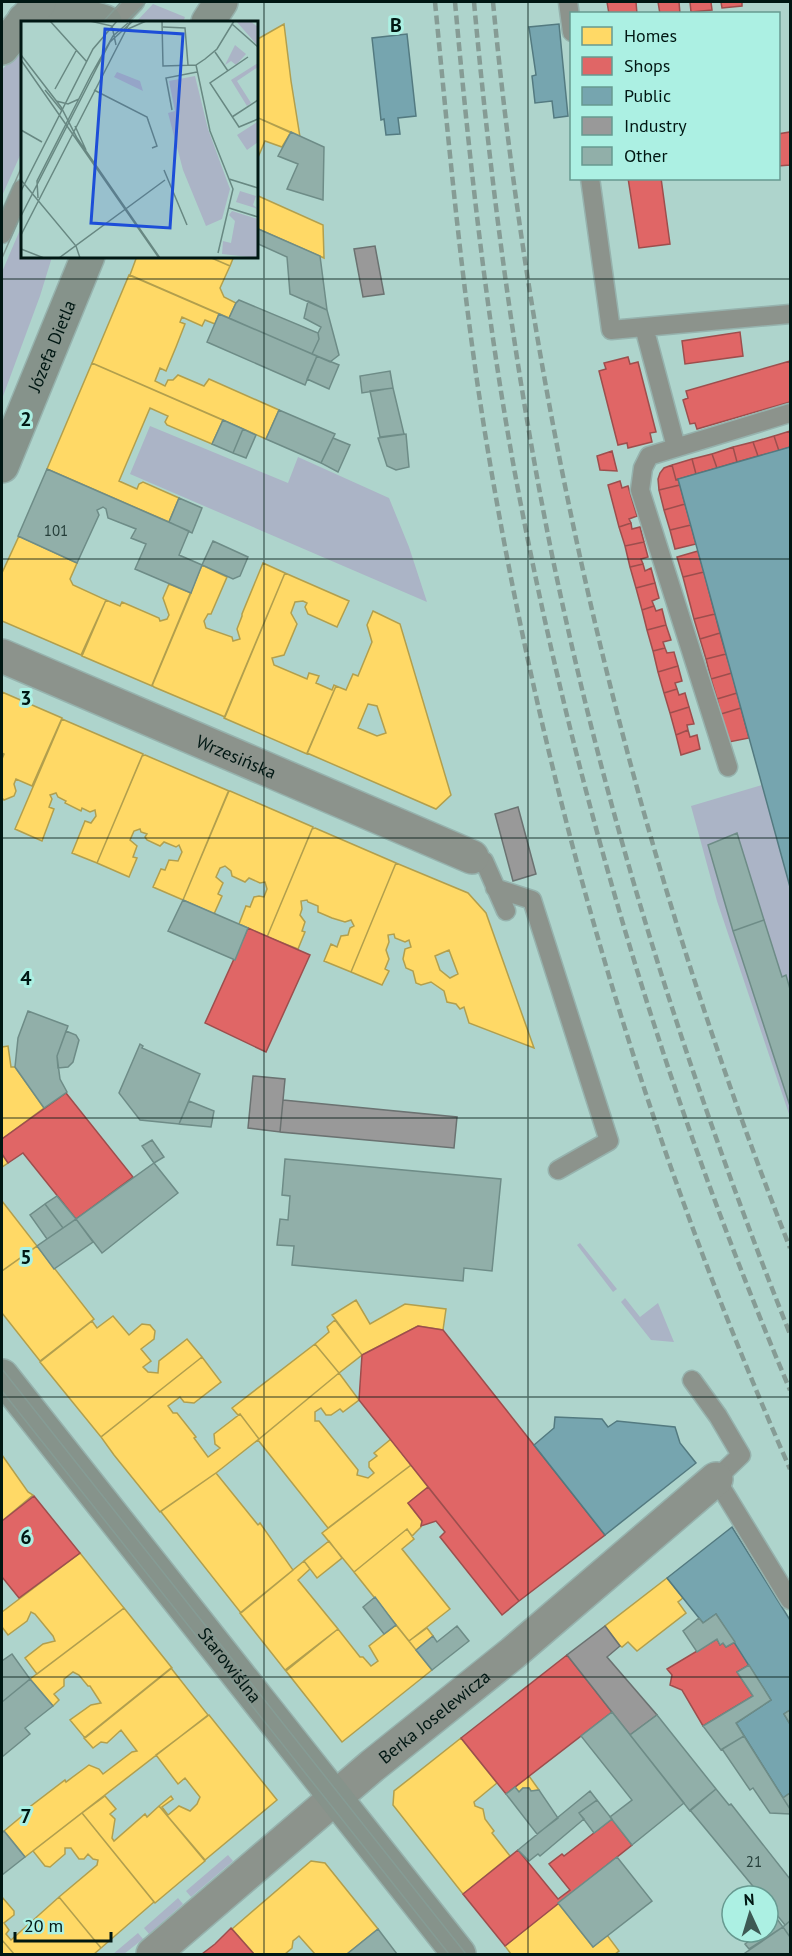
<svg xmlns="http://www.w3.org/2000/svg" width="792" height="1956" font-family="'PT Sans',sans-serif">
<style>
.green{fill:#abb4c6}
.homes{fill:#ffd966;stroke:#b29f4d;stroke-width:1.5;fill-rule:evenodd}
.shops{fill:#e06666;stroke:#9d4e4d;stroke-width:1.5}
.public{fill:#76a5af;stroke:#537a80;stroke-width:1.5}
.industry{fill:#999;stroke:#6b7271;stroke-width:1.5}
.building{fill:#91afa9;stroke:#6e8c87;stroke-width:1.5}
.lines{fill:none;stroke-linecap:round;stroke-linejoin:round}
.lane-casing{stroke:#96b2ad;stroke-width:21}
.street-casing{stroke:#96b2ad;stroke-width:36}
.secondary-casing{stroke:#96b2ad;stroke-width:36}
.lane{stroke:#8c938c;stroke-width:18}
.street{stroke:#8c938c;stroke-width:33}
.secondary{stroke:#86938b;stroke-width:33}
.tram{stroke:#869c95;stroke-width:1.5}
.rail{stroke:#869c95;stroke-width:4.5;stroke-dasharray:9 4.5;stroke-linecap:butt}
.grid{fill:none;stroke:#001713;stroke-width:1.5;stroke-opacity:0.55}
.labels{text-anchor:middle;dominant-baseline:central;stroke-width:6;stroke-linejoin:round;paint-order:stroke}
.number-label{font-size:15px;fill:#243d38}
.street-label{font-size:18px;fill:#001713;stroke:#acf0e3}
.inset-road{fill:none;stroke:#688882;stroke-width:1.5}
.view{fill:#1d4ed8;fill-opacity:0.15;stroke:#1d4ed8;stroke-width:3}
.inset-edge{fill:none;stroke:#001713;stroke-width:3}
.grid-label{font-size:20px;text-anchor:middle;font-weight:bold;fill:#001713;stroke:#acf0e3;stroke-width:6;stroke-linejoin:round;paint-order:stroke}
</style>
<rect width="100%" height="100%" fill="#aed4cc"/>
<path class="green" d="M153,4L185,17L183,22H136Z
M22,47V151L2,196V70Z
M22,225V256L52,257L40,296L2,399V272Z
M150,426L288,483L298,457L389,498L409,547L427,602L130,474Z
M790,447V1117L717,901L691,806L762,785L717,468Z
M580,1243L617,1289L613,1292L577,1245Z
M625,1298L640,1317L658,1303L674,1342L651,1340L621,1302Z
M228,1855L233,1861L191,1897L186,1891Z
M178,1898L183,1904L149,1934L144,1928Z
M138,1933L143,1939L124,1954H113Z"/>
<path class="homes" d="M284,24L291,81L300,137L256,117V40Z
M256,117L291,132L282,147L265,141L256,162Z
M256,195L323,225L324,258L256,228Z
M137,256H207L230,266L220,288L224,297L236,303L229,318L130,275Z
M207,256H234L230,266Z
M129,275L219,314L215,324L205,320L202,326L182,317L180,322L185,324L176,347L166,371L160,368L155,381L165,386L168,380H173L178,375L204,386L209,379L279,410L266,439L92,363Z
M92,363L223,420L212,444L167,425L165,422L168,416L150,408L119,481L137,489L139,484L143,482L179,498L169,522L47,469Z
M19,536L77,563L70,579L73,585L106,600L81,655L2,621V573Z
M263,563L285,573L225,717L154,687L152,685L202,565L227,577L211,614H208L204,621L206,628L232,637L233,641L240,639L237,629L242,616V614Z
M285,573L349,601L337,627L308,614L305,607L307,603L303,601L295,602L291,613L297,624L284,655L272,658L274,665L307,679L309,673L319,676L316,683L332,690L334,685L336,686L307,754L224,718Z
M169,584L191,593L152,686L82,656L106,600L120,606L122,602L159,618L160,621L167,619L169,615L163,598Z
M373,611L400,624L451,795L436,809L307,753L336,686L346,690L353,674L358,676L372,642L367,625ZM368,704L377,706L386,733L377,736L358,728Z
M2,692L62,718L32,786L16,779L14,784L16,791L14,796L4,800L2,798V759L4,754L2,753Z
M62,719L143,754L97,863L72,853L85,821L91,823L96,816L95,810L90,812L82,808L81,811L65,803L66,801L58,797L56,793L50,795L52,799L49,807L54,809L42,841L15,829Z
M145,755L229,791L183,900L153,887L161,869L165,870L169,860L178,861L182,852L179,845L176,847L164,842L160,846L147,840L145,837L147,834L141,832L140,829L134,831L130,840L137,846L133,857L137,858L129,877L97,863L142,756Z
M230,791L313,827L267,937L239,924L246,906L250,907L254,897L259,896L264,897L267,889L265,882L260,883L249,878L245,882L232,876L231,871L225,866L220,868L216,877L223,883L218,894L222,896L214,914L183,900L228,792Z
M315,828L396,863L351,972L324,961L331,944L337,947L341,936L348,935L350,928L354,926L351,920L345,922L332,918L318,912V906L308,902L307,900L301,901L302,909L300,915L305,922L302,931L305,932L298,949L267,937L312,829Z
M396,863L468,893L486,913L534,1048L469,1023L464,1007L460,1009L456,1004L447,1002L444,991L431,982L421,985L416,983L413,971L406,968L403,959L405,949L411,947L409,940L405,942L395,938L394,934L388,935L389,942L386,950L389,959L385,969L389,971L382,985L351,972ZM449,950L458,974L450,978L440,970L435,956Z
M8,1046L11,1067H15L44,1108L2,1139V1047Z
M2,1154L8,1163L2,1167Z
M2,1201L37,1246L2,1271Z
M37,1246L94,1319L40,1361L2,1313V1271Z
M356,1300L370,1324L405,1304L446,1309L443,1330L418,1326L362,1355L332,1315Z
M113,1316L129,1335L142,1324L150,1325L155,1331L154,1339L141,1349L151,1361L143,1367L148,1372L158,1373L159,1361L187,1339L202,1357L101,1437L40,1362L92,1321L97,1328Z
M335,1320L362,1355L339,1373L315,1344L329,1332L327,1327Z
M315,1344L339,1373L259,1439L240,1414L238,1415L232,1408Z
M202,1357L221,1382L194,1403L184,1402L180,1397L168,1406L173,1413H177L196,1437L194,1438L208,1457L220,1448L215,1444L214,1434L240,1414L259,1439L216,1473L160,1512L114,1455L101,1437Z
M339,1373L359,1400L343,1412L340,1409L331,1415H326L321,1408L315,1412V1421H319L358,1470L357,1475L368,1478L374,1473L369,1467V1462L377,1456L374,1453L391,1439L411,1465L328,1528L258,1440Z
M2,1455L28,1492L33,1495L2,1521Z
M411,1465L428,1487L408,1503L422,1521L421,1527L412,1536L407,1529L354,1572L322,1533Z
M216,1473L258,1525L260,1523L293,1570L241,1613L162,1513L161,1511Z
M407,1529L414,1539L402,1549L450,1609L409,1641L354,1572Z
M329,1541L342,1558L317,1578L304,1561Z
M80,1553L124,1608L37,1674L25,1658L43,1644L55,1641L53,1636L35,1614L31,1612L27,1621L8,1635L2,1627V1612Z
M304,1561L310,1569L298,1580L338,1629L285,1670L240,1613Z
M667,1578L683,1598L678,1602L686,1613L637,1651L628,1642L622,1647L620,1646L605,1626Z
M124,1608L172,1668L85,1738L70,1720L91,1705L101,1703L90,1686H88L79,1675L73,1672L64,1679V1686L54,1694L59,1700L53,1706L30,1679Z
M396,1625L432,1670L342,1742L286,1671L338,1629L360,1657H363L371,1666L378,1661L369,1646Z
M427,1628L433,1636L416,1650L409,1641Z
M171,1668L208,1715L25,1857L4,1831L28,1811L27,1809L65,1780L66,1782L89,1765L99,1769L103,1774L132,1752L137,1751L121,1730L107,1743L101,1742L93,1748L84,1738Z
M209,1715L277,1800L205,1860L159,1806L171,1796L173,1799L162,1807L168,1815L179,1806L190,1811L197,1804L200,1797L185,1778L178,1784L156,1755Z
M461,1738L497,1783L474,1802L475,1806L483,1809L485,1819L494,1831L492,1833L510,1856L463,1894L393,1805L394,1791Z
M529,1776L539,1790L531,1791L529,1788H523L519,1792L515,1787Z
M105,1796L116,1809L110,1814L115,1819L112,1838L114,1841L145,1814L147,1817L159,1806L205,1861L155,1903L82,1813Z
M82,1813L154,1902L101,1948L59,1897L97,1865L98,1860L93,1859L88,1854L84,1859H79L71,1848H65V1854L50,1867L45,1866L33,1851Z
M311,1861L325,1863L378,1929L347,1954H315L299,1936L293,1941L292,1948L285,1954H254L232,1929Z
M2,1897L14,1911V1915L4,1923L9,1930L6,1934L11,1940L59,1897L101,1948L94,1954H14L2,1940Z
M558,1903L593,1947L607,1935L619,1951L615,1954H511L505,1946Z
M2,1940L14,1954H2Z"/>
<path class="shops" d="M607,2H636L637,14H609Z
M658,2H679L680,14H660Z
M690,2H711L712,10L691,12Z
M721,2H742V6L722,8Z
M790,132V165L778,166V134Z
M628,178H661L670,244L639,248Z
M740,332L743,356L685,364L682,341Z
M628,357L630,364L638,362L656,432L650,433L652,442L628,448L627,443L618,445L599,371L606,369L604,363Z
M790,361V402L697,429L695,423L690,424L683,400L688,398L686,391Z
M790,431V447L779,451L774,436Z
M774,436L779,451L758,456L753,442Z
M753,442L758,456L737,462L733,447Z
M733,447L737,462L717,468L712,454Z
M612,451L617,471L600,470L597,456Z
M712,454L717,468L696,474L692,459Z
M692,459L696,474L676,480L672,465Z
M672,465L676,480L678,479L680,485L659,490L658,479L660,473L664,468Z
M620,481L622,488L628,486L637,516L629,519L631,523L619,527L608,485Z
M680,485L685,504L664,510L659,490Z
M685,504L691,525L670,530L664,510Z
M631,523L632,529L640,527L644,542L625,546L619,527Z
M691,525L696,544L675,549L670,530Z
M644,542L648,557L641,559L643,564L630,567L625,546Z
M698,551L704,572L683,577L677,557Z
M643,564L645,571L651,568L655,583L636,588L630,567Z
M704,572L715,614L694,619L683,577Z
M655,583L659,598L652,601L654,606L642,610L636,588Z
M654,606L656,611L662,609L666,625L647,630L642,610Z
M715,614L720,633L700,639L694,619Z
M666,625L671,640L663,642L665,648L653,651L647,630Z
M720,633L726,654L706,659L700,639Z
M665,648L667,653L674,652L678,666L658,672L653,651Z
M726,654L732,673L711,679L706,659Z
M678,666L682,681L675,683L677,689L664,693L658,672Z
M732,673L737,693L717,699L711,679Z
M677,689L679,695L685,693L689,707L670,713L664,693Z
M737,693L741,708L721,714L717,699Z
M689,707L694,724L687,725L688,730L676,735L670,713Z
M741,708L749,738L729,742L721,714Z
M688,730L690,737L697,735L700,749L681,755L676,735Z
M248,928L310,955L266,1052L205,1023Z
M66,1093L133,1177L76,1219L23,1153L8,1163L2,1154V1139Z
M418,1326L443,1330L605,1535L519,1601L359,1400L362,1355Z
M428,1487L519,1601L502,1615L440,1537L445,1532L436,1521L421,1526L422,1521L408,1503Z
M34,1496L80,1553L19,1598L2,1577V1521Z
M717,1639L720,1645L723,1643L726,1647L735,1642L749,1665L737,1672L753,1696L703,1726L682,1690L670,1685L672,1675L667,1669Z
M567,1655L612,1712L506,1794L461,1738Z
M612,1819L632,1845L505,1946L463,1894L518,1850L558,1899L570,1890L549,1864L562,1854L564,1856Z
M231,1928L254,1954H202L215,1944Z"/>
<path class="public" d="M559,24L568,116L554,118L552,101L535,103L532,76L536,75L529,27Z
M407,34L416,116L398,118L400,134L386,135L384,119L381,120L372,38Z
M790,447V887L678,479Z
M555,1417L602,1419L608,1427L617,1421L675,1427L680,1443L696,1463L605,1535L534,1445L554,1428Z
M732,1527L790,1620V1710L784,1714L790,1724V1793L783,1798L736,1723L771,1700L716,1614L703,1623L667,1578Z"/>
<path class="industry" d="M375,246L384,294L363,297L354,249Z
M518,807L536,874L513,881L495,814Z
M253,1076L285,1079L280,1132L248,1128Z
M283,1100L457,1117L454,1148L280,1132Z
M605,1626L620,1646L607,1657L657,1715L630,1735L567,1655Z"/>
<path class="building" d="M291,132L324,147L323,200L287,189L298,164L278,156Z
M256,228L320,256L327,310L290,294L287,257L256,243Z
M239,300L318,333L319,339L312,354L229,318L236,303Z
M308,301L327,310L339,355L330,362L312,354L319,339L318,333L321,327L304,318Z
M219,314L317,356L305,385L207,342Z
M317,356L339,365L329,389L307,379Z
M390,371L393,388L362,393L360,376Z
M393,388L404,434L380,437L370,391Z
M279,410L335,434L321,463L266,439Z
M223,420L243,429L233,453L212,444Z
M243,429L256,435L246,458L233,453Z
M406,434L409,467L396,470L387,466L378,438Z
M333,438L350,445L338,472L321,463Z
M47,469L189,531L179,555L202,565L191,593L135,569L146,544L131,538L136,529L108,518L106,509L103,507L97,510L99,515L77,563L18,536Z
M179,498L202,508L192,533L169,522Z
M213,541L248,557L240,576L233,579L202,565Z
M737,833L764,920L733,931L708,845Z
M183,900L248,928L235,960L168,931Z
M764,920L782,977L786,975L790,989V1106L733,931Z
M28,1011L68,1026L57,1056L60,1079L67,1092L44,1108L15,1067L18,1038Z
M66,1031L76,1035L79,1040L73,1062L68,1067L58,1068L57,1056Z
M140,1044L143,1046L142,1048L200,1074L179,1124L140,1120L119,1093Z
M189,1101L214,1111L211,1127L179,1124Z
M152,1140L164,1157L154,1163L142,1146Z
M285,1159L501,1179L492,1271L464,1268L463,1281L292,1265L294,1246L277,1245L280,1219L288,1220L290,1196L282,1195Z
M154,1163L178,1193L102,1253L76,1219Z
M57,1196L76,1219L63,1228L45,1204Z
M45,1204L63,1228L47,1239L30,1215Z
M76,1219L93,1242L54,1269L37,1246Z
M375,1597L396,1625L384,1634L363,1607Z
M716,1614L735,1642L726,1647L723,1643L720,1645L717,1639L697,1652L683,1631L699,1618L703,1623Z
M457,1626L469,1641L432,1670L416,1650L433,1636L437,1642Z
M12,1654L30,1679L2,1702V1661Z
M749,1665L771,1700L736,1723L744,1736L721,1750L703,1726L753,1696L737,1672Z
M30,1679L53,1706L25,1728L30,1734L2,1757V1702Z
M790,1710V1724L784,1714Z
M612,1712L684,1803L632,1845L610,1817L632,1800L581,1736Z
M657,1715L716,1789L690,1811L630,1735Z
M744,1736L790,1809V1814L770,1813L753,1788L750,1790L722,1749Z
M515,1787L519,1792L523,1788H529L531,1791L539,1790L558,1818L537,1834L506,1794Z
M716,1789L729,1805L731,1804L790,1879V1921L785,1925L768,1904V1896H761L690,1810Z
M590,1791L597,1800L579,1813L584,1819L540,1856L538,1854L529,1861L518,1850Z
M790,1793V1809L783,1798Z
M597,1800L612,1819L594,1833L579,1813Z
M4,1831L25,1857L2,1875V1833Z
M617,1857L652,1901L593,1947L558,1903Z
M777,1919L783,1927L749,1949L745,1944L760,1932H768V1926Z
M790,1921V1937L783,1927Z
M783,1927L790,1937V1954H746L745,1953Z
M378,1929L397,1954H347Z"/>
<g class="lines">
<defs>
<path id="lane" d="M568,2L572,32
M116,22L135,2
M590,178L611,330L790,314
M2,234L22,189
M644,327L676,447
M728,767L640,490L643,468L649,456L790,413
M472,857L484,861L506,911
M495,888L532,900L609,1141L558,1170
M692,1380L718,1416L741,1455L716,1479L790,1600"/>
<g id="street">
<path id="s1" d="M2,656L472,857"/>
<path id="s2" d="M153,1954L372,1766L513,1653L716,1479"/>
</g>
<g id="secondary">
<path d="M24,20C51,16 78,12 105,22"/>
<path d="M208,22L221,2"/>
<path d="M2,48L39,3"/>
<path id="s3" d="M2,466L88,256"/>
<path id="s4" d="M2,1376L459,1954"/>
</g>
</defs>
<use href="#lane" class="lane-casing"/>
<use href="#street" class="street-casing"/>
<use href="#secondary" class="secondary-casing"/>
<use href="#lane" class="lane"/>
<use href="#street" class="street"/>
<use href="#secondary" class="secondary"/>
<path class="tram" d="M103,22L121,2
M126,22L146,2
M2,212L22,166
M2,258L22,212
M2,1369L466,1954
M2,1391L449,1954"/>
<path class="rail" d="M435,2C449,146 462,290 485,433C543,790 644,1138 790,1469
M455,2C470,167 488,332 519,495C578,802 668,1103 790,1390
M474,2C491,187 515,372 552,555C607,822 689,1081 790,1334
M493,2C534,430 633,848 790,1248"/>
</g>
<path class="grid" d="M264,2V1954M528,2V1954M2,279H790M2,559H790M2,838H790M2,1118H790M2,1397H790M2,1677H790"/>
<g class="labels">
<g class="number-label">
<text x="56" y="530">101</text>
<text x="754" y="1861">21</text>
</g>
<g class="street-label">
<text stroke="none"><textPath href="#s3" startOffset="130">Józefa Dietla</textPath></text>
<text stroke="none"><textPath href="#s1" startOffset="255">Wrzesińska</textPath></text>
<text stroke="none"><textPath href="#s4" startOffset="368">Starowiślna</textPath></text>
<text stroke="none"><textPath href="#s2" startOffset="368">Berka Joselewicza</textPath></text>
</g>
</g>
<g transform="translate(21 21)">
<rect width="237" height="237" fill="#aed4cc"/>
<path d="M215,0H229L237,6V25ZM214,24L225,33L215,44L210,40L204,44ZM237,42V46L216,60L230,82L226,85L210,59ZM96,51L119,60L122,70L93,56ZM174,55L187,108L209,168L201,198L185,205L162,149L147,92L154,90L148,60ZM236,101L237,121L226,129L216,114ZM219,170L235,175L232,184L237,188L215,181ZM211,190L237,198V237L201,233L202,220L210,222L214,200L208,194Z" fill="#abb4c6"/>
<path class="inset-road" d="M29,0L66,41M69,0L91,5L95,24M141,0L142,45L175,44L184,38L196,28L213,0M211,3L237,26M142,6L164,7L167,44M107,8L125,0M194,31L207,50M0,34L40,86L56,117L139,237M227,36L189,62L218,106L237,98M0,39L138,237M175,44L189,110L212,168L197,232M34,68L55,30M24,69L41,90M73,69L126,96L128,102M35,80L47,83L58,78M151,89L145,57L176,51M211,96L237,79M127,99L136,125L131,127M54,105L65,129M0,109L21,121M143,149L166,204M208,158L237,167M0,159L55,225L59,237M0,170L72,28L96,0M17,177L16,160L70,54L92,15L107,2M208,187L237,196M0,195L89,21L112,0M0,214L109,1M0,228L23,237M38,237L144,159"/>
<path class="view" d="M84,8L162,13L149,207L70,202Z"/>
<rect width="237" height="237" class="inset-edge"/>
</g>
<g class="grid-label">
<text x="396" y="32">B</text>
<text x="26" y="426">2</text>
<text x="26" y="705">3</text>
<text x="26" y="985">4</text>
<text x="26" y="1264">5</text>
<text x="26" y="1544">6</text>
<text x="26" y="1823">7</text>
</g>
<rect width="792" height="1956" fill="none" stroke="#001713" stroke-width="6"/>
<rect x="570" y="12" width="210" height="168" fill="#acf0e3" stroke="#679990" stroke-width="1.5"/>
<rect x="582" y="27" width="30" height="18" fill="#ffd966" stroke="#679990" stroke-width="1.5"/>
<text x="624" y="42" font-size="18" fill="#001713">Homes</text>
<rect x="582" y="57" width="30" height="18" fill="#e06666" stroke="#679990" stroke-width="1.5"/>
<text x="624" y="72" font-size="18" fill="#001713">Shops</text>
<rect x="582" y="87" width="30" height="18" fill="#76a5af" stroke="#679990" stroke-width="1.5"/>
<text x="624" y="102" font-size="18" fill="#001713">Public</text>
<rect x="582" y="117" width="30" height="18" fill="#999999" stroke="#679990" stroke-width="1.5"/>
<text x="624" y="132" font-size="18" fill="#001713">Industry</text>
<rect x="582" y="147" width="30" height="18" fill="#91afa9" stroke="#679990" stroke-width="1.5"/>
<text x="624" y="162" font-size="18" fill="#001713">Other</text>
<g transform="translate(750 1914) rotate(356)"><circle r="28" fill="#acf0e3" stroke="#679990" stroke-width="1.5"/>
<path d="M0-4.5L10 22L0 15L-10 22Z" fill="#3d5954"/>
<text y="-9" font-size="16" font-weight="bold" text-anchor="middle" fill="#001713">N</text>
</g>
<path d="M15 1932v9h96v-9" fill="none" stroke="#001713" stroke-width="3"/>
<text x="24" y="1932" font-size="18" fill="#001713" stroke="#acf0e3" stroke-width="4.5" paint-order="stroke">20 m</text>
</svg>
